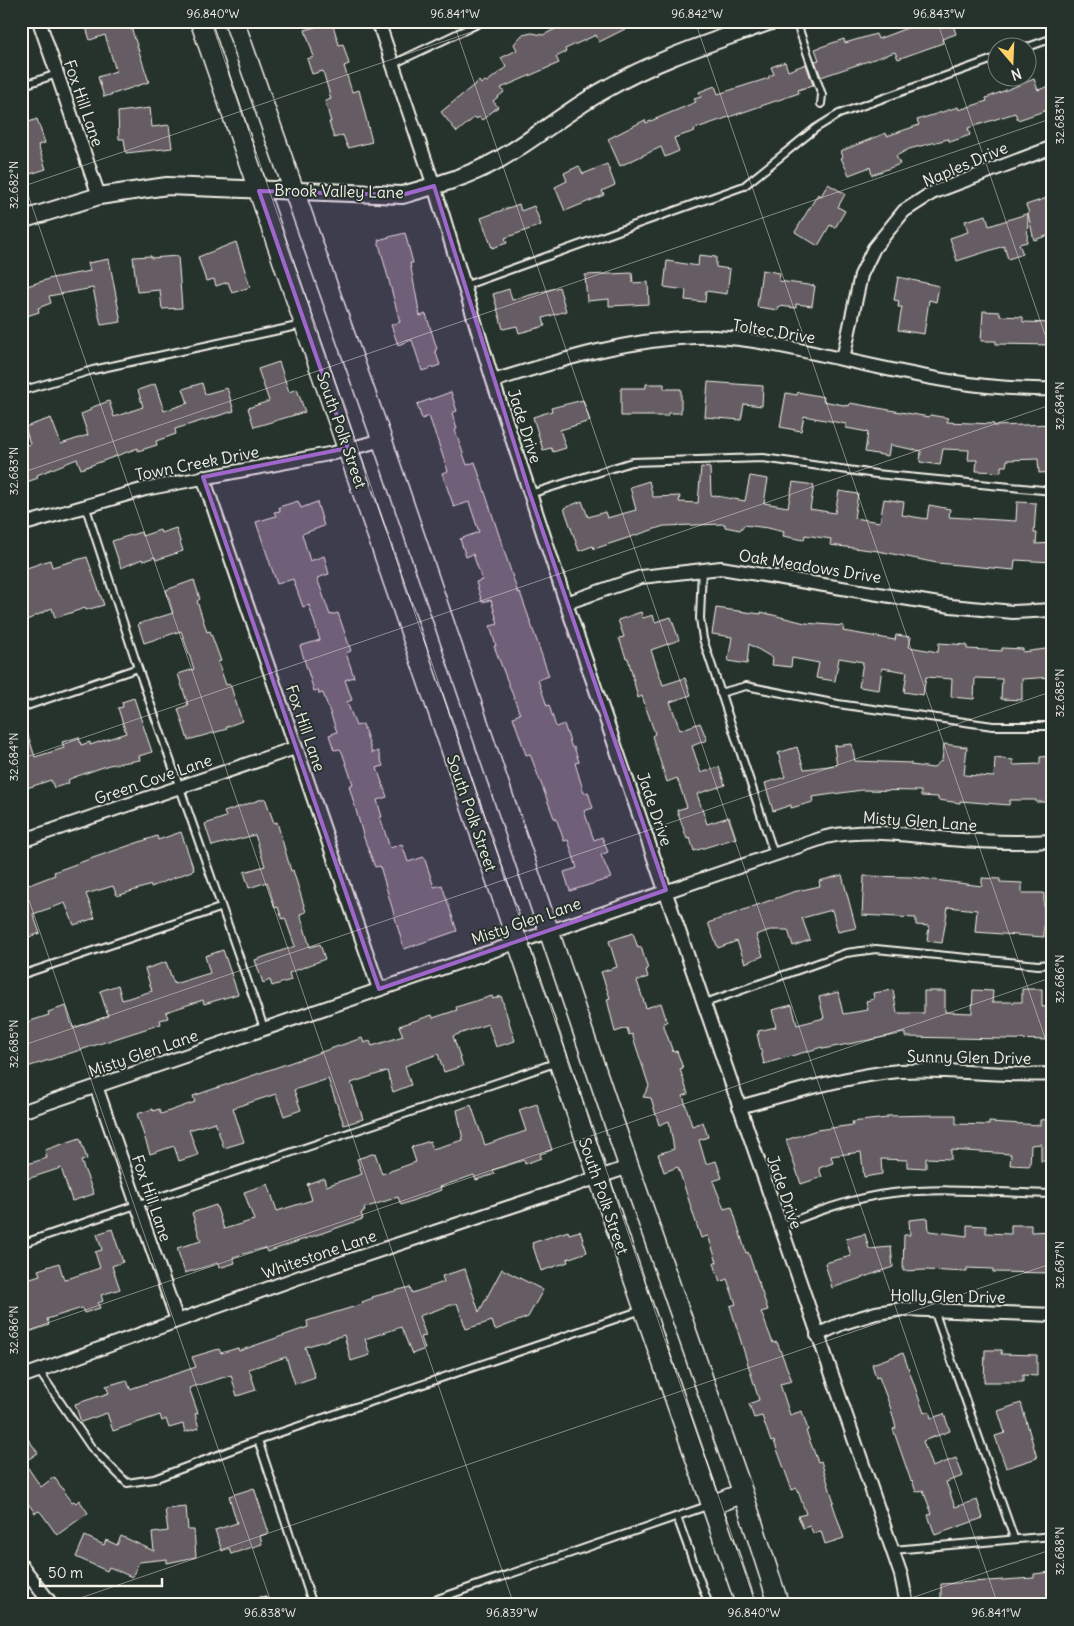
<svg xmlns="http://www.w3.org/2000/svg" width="1074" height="1626" font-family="Delius,sans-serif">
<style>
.building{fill:#655d64;stroke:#f4f1e8}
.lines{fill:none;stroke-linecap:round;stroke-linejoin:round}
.service-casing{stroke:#f4f1e8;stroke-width:10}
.minor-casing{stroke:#f4f1e8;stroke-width:16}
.tertiary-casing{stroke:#f4f1e8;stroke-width:20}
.secondary-casing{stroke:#f4f1e8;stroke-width:22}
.service{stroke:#26332d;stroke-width:6}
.minor{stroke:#26332d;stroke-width:12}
.tertiary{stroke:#26332d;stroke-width:16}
.secondary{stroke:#26332d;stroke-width:19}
.marked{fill:#9f67cb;fill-opacity:0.2;stroke:#9f67cb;stroke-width:4;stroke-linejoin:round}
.ticks{fill:none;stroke:#f4f1e8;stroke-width:1;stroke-opacity:0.45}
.labels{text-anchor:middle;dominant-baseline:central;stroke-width:4;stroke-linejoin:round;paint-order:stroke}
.street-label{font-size:16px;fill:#f4f1e8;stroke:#26332d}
.neatline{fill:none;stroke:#f4f1e8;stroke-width:2}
.ticks-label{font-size:12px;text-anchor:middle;fill:#f4f1e8}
</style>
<rect width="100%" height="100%" fill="#26332d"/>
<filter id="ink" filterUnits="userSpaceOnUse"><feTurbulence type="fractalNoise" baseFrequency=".02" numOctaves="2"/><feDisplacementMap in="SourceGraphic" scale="10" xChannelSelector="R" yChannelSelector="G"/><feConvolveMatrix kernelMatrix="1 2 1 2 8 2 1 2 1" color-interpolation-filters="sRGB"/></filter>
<g filter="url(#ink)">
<path class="building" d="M84,21H129L149,82L104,97L98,77L116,71L105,35L90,40Z
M572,21H641L599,42L596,35L565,49L566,52L556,57L559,63L501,88L504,92L493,101L498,107L482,120L479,117L477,119L475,117L457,132L441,112L479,81L481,84L485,81L487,82L506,67L501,58L517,50L514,44L522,35L532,33L543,35Z
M913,21H952L956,34L942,39L943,43L898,59L895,52L821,77L815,61L819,60L815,49L844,39L845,43L876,34L878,39L915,25Z
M332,22L339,45L343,44L349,64L344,66L352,92L359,90L372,142L348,148L343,135L334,138L329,122H331L325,101L331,99L323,71L312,74L307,59L314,57L305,30Z
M785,62L788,71L806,64L813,85L798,90L799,93L694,129L695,131L674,138L679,151L665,157L661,147L620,166L608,139L645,120L646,123L696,102L694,99L701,97L699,92L715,86L718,94L769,78V76L774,74L771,67Z
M1034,79L1038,90L1053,85V108L1018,120L1015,113L968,128L970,135L950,142L948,139L909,149L896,156L900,164L872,175L870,167L849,175L841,158L843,157L841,151L886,133L887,136L919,125L917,120L958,107L959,110L987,101L986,98Z
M150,108L152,127L169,125L172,148L126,153L124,139H119L118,112Z
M37,119L45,143L38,145L46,169L21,177V125Z
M607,164L615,185L602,191L604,195L565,211L555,187L567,181L564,173L579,166L583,174Z
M828,184L845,194L838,207L845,211L835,228L830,225L818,246L795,232L818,194L821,196Z
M1053,196V234L1034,240L1028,214L1027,242L1019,244L1023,254L1008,259L1004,246L957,261L950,238L968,232L965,221L986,215L989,226L1029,213L1026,205Z
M519,204L521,211L534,206L541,225L505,238L507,243L492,248L481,218Z
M405,233L413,263H410L420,316L426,314L437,349L435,350L440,365L422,371L412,340L398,345L391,325L400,322L378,240Z
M236,242L250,287L232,293L228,282L216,286L214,279L206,281L198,257Z
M699,255L716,257V267L730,269L727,294L706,291L705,302L685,300L686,290L664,287L667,261L698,266Z
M151,256V258L178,256L182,308L162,309L160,290L137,292L133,257Z
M109,259L121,322L101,325L93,288L49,296L51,303L38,308L39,312L21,318V288L52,278L90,271L88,263Z
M762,270L780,273L779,281L815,286L812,306L796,304V308L779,306L778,310L757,307Z
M632,273L633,283L648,282L649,304L609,306V299L587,301L585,275Z
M898,277L939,286L936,302L929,300L924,334L898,330L902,307H898L899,301L894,300Z
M559,287L566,311L543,318L545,326L519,333L517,326L503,329L493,294L509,289L512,300Z
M983,311L1000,312V316L1023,317V322L1053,323V345L996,344V341H981Z
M279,362L289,392L297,389L305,412L254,427L248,408L269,401L258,369Z
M708,382L763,386L762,406L744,404L741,420L705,417Z
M202,383L205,394L227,388L234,411L175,429L176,434L156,441L157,445L138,451V448L81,469L77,459L37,475L38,478L24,483L21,475V447L30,444L25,427L51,418L61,444L88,435L81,414L91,410L90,408L109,401L114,417L143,407L138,390L155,384L164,411L188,403L183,389Z
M646,384H664V389H681V413H668L667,416H621V388H646Z
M451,392L457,411L452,413L457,429L455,430L467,465L475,462L518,593L520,592L549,676L538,680L547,706L549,705L556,727L564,724L572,748L574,747L579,762L575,763L584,793L588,792L593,808L584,811L594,840L602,837L608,852L601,855L611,878L570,891L564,872L577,868L568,840L564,841L556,818H554L530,754L526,755L513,717L520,714L494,646H496L490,626L498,624L491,600L482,602L476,582L482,580L473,554L466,557L460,539L479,532L469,502L454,507L442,473L448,471L429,416L422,419L417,404Z
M798,392L824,397L823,401L849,406L850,403L929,417L930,415L948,418L947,422L994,424V426L1053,424V472L1039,473L1038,459L1007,460L1006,466H1001V472L976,471L977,460H968L969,450L943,449L940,465L920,462L921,451L890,445L888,456L865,452L868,432L846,428V424L804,416L801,431L780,427L786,393L797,395Z
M583,400L590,421L560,430L566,448L553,452L551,448L543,450L533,417L552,411L551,408Z
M701,467L710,468L711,495L745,501L750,476L768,479L764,503L788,507L793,482L814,485L810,509L835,513L839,491L858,494L854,518L880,522L884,499L904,502L902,515L927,519L929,505L950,509L949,517L1016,521L1017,502L1036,503L1034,533H1037L1036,544L1053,543V562L1015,560L1014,570L937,563L878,551L830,545L831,539L805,535L804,540L783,536L784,532L768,528L744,525L740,530L725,527V524L664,526L594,549L593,546L579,551L564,508L582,501L588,517L605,512L607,518L636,510L630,487L649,481L653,497L680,496L679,502L698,503Z
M298,501L301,508L317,502L324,526L302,534L310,561L324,556L329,574L317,578L330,615L338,613L351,651L346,653L354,677L345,680L352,700L347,702L356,726L363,724L372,753L378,751L383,766L377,768L387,797L377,800L382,817H380L390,848L402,844L408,862L424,857L434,887L442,885L457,931L404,949L380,866L375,867L364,838L349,786L353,784L342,752L340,749L334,750L329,735L337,732L323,693L319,694L318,690L314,691L300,646L320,640L309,605L303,607L293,579L277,584L256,522L276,516L274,512L280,511L279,507Z
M176,528L183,551L156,560L155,557L143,561L142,559L121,568L112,541L141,532L142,536L160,530L161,533Z
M87,557L104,605L86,610L85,608L55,618L52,608L21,623V570L50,560L52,567Z
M194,580L200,599L197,601L207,632L210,631L221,661L218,662L226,685L230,684L242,721L226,727L227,729L188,740L178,709L188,705L178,674L194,669L181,631L144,643L138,624L173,613L166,590Z
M716,608L761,614V612L805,623L844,626L843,631L895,640L896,635L911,637L909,647L938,652L939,643L967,645V649L1002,651V648L1023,649V652L1053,648V677L1022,679V700L1001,699L1002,679L975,678L974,699L951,697L952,679L926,677L923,695L904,692L907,672L882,668L879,690L859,687L863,662L839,658L835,681L816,678L819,663L792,658L791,667L772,665L773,658L749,644L747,664L728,661L732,637L712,634Z
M641,612L643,618L653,615L655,622L671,617L679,640L651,650L663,685L685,678L691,695L670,702L680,730L700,723L707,740L692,746L701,773L719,767L725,785L697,794L707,824L729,817L736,838L694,851L690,838L687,839L677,810L687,807L677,778L667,782L652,736L655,734L642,696L638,698L628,658H626L619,638L624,637L618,620Z
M134,698L152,752L139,756L140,760L109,765L72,778L68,780L69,783L54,788L51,780L21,790V723H24L35,757L64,748L62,742L79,737L81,745L90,742V745L126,733L118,708L123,707L122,702Z
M852,744L855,761L911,763V765L933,768L942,760L944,744L967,747L964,775L994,777L995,758L1013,760V765L1040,764V757L1053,756V802H1036V800H1010L1009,805L960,801V803L938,800V797L921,796V791L862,790L812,797L813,802L791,808V805L773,811L765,783L785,777L778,753L797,747L804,769L837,765L834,746Z
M265,798L274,823L277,822L291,871L293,870L306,912L300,914L310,947L320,944L325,959L289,973L291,980L272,986L270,980L263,983L255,960L295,946L285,918L282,919L278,907L275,908L267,882L249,888L244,872L265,866L255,835L212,846L205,824L226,817L224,812Z
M181,832L194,870L151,887V885L117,896L113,886L86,894L95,918L74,925L65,903L33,914L40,933L21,940V888L55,875L54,872L87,860L157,836L158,840Z
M842,875L856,928L838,932L832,910L802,918L810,940L793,946L788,930H770L756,935L763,956L745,963L737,941L718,948L708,923L793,892L820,886L819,881Z
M864,876L911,877L982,886V878L1000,879V882L1022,883V893H1044V937L975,932L977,910L948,907L942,943L927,941L929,926L916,925V918L862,915Z
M633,933L638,948L641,947L648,969L646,970L648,977L637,981L646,1008L661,1003L667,1022L663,1024L673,1052L677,1051L683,1068L680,1069L688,1094L683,1096L692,1126L703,1122L708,1137L699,1140L706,1164L716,1161L722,1178L713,1181L724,1209L732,1207L746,1253L748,1252L768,1310L761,1312L773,1343L777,1342L792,1381L780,1384L790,1415L802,1411L808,1430L806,1431L818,1462L821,1461L826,1477L834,1502H832L844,1538L825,1544L821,1531L813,1533L810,1526L803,1528L798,1516L806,1514L797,1488L792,1490L774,1441L771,1442L762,1416L754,1418L749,1404L759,1400L730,1306L736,1304L727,1279L720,1282L714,1263L717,1262L708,1236L701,1238L678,1167L664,1172L658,1154L674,1149L669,1121L659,1125L651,1098L643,1097L649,1086L632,1034L629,1035L627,1028L615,1032L607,999L610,998L601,972L617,967L609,941Z
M223,950L238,994L204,1004L203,1000L166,1012L168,1018L160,1020L161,1024L21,1069V1024L49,1015L48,1012L66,1006L73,1028L108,1016L100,991L118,985L122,1000L152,991L145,969L166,962L174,984L210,973L205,956Z
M1022,989H1042V1007L1053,1006V1040L905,1037V1033L823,1049L822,1047L764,1064L757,1034H759L758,1031L776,1027L772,1010L792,1005L797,1025L824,1018L819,997L838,992L843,1014L868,1010L866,1001L874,999L873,993L893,990L897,1013H924V991H945V1012L972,1013L973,990L993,991L992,1002H1022Z
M492,996L493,999L501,996L515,1041L496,1047L488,1024L453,1036L463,1066L444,1072L438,1054L405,1066L411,1085L393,1092L387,1071L351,1083L363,1119L344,1125L328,1079L294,1090L301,1110L284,1116L276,1094L233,1108L244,1142L224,1148L215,1122L189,1130L198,1155L179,1161L174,1146L150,1154L137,1114L153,1109V1111L159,1109L161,1114L195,1102L193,1096L362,1038L364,1043L370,1041L372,1046L403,1036L399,1026L432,1015L433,1018L457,1010L456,1007Z
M537,1104L552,1150L540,1154L541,1158L525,1164L524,1160L493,1170L495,1174L476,1180L474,1175L440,1187L441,1190L401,1205L398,1197L364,1208L365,1211L361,1213L363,1219L267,1252L265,1248L233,1257L235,1263L219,1268L218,1263L185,1273L177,1248L201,1241L192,1213L216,1205L224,1229L254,1220L244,1192L268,1184L277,1211L312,1200L307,1184L324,1178L326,1186L362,1174L357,1159L375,1153L382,1174L416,1162L411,1147L430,1141L432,1149L463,1140L457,1110L471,1105L485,1145L526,1131L519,1110Z
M936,1115H956V1124L989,1125V1122L1040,1125V1120L1053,1119V1161H1041V1144L1031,1145L1030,1166L1010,1165L1011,1154L951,1150V1159L926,1158V1168L907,1167V1160L881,1159L882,1174L864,1177L861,1152L831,1156L833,1163L819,1168L822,1177L801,1184L786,1140L817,1130L853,1125L852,1122L887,1118V1116Z
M80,1138L87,1159L81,1161L94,1194L72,1201L61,1168L21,1181V1166L47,1158L45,1150Z
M928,1218L929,1231L967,1236V1225L986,1226V1233L1011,1234V1225H1031V1232L1053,1231V1273L993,1272V1269L967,1268V1272L926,1270L903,1271L904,1235H910L909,1220Z
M112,1229L123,1262L112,1266L120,1289L101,1295L103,1301L98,1303L100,1308L84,1313L82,1308L47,1319L49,1325L29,1332L21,1309V1281L40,1275L38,1270L59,1263L64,1280L100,1268L95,1252L102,1250L97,1234Z
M568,1231L569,1234L580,1231L587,1252L567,1259L568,1262L541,1271L532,1243Z
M865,1234L869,1249L891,1247L893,1267L832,1288L825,1263L851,1256L846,1239Z
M465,1269L479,1312L502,1269L543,1290L528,1317L495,1330L492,1321L466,1329L457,1303L419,1316L426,1336L421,1337L425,1349L412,1354L401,1327L365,1339L370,1355L351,1361L344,1335L305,1347L315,1377L295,1384L286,1357L249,1369L256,1390L237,1396L231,1375L189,1388L198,1413L195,1414L199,1428L185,1432L183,1424L169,1428L166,1419L162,1421L160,1415L113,1431L107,1413L81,1422L75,1404L109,1393L106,1386L127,1380L130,1389L196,1367L192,1357L219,1349L221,1353L238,1348L239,1351L308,1327L307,1321L363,1304L362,1302L373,1298L372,1297L410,1287L412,1293L444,1282L442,1276Z
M985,1350H1002L1001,1354L1037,1355V1376L1023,1375V1382H984Z
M903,1353L924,1413L929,1411L931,1418L944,1414L950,1431L923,1441L932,1467L956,1458L963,1476L946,1482L955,1507L977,1500L983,1518L935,1535L928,1515L932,1514L923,1490L916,1492L912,1480L911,1481L893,1429L896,1428L891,1409L879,1377L876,1378L872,1364Z
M1021,1403L1037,1458L1006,1468L995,1436L1005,1433L998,1411Z
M21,1429L38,1453L24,1462L41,1487L54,1477L72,1502L74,1501L76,1503L79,1500L88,1513L57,1535L42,1514L39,1511L35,1513L21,1494Z
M254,1488L269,1533L260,1536L262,1544L231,1554L229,1548L222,1551L215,1530L237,1523L229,1496Z
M186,1507L188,1530H194L196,1557L167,1563V1559L139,1562L132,1577L109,1567L107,1571L76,1557L85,1536L104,1545L106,1540L117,1545L121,1536L154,1551L152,1533L168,1531L165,1509Z
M1051,1572L1053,1605H941V1584L1034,1578V1574Z"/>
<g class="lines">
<defs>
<path id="service" d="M796,21L822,95L821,104
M1025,48L1053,38
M393,64L484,21
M21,86L57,74
M464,286L744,186L816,128L839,114L996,58
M21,391L93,370L302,325
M530,494L632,462L763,458L876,474L1053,491
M85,505L138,668L264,1028
M702,569L700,618L703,639L774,854
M720,693L746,686L838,704L993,726H1053
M21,708L138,668
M21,975L220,908
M705,1003L846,953L876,949L1038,965L1053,964
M780,1226C816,1212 854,1197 893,1193C945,1187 1000,1193 1053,1194
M21,1244L558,1062
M934,1310L1014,1538
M39,1371L91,1447L127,1483L154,1479L258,1440L642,1310
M258,1440L313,1605
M677,1517L709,1605
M893,1550L1053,1536
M420,1605L710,1505"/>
<path id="minor" d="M39,21L99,196
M378,21L434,186L493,381L566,603L901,1575L907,1605
M843,359L861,275L874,248L904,211L932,193L1053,147
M493,381C561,360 623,340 695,337C734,335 776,345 814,353C893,370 972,391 1053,389
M203,477L379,989
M21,525L145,489L334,453L382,440
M566,603L641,577L721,568L951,606L1013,612L1053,610
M21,841L295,748
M96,1086L177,1320
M739,1107C791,1093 845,1076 899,1071C951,1068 1002,1077 1053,1074
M21,1112L826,837C868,828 907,835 949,839C983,842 1018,843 1053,841
M817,1335L843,1323L876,1313L902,1309L1053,1315
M21,1377L300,1277L629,1167
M21,1565L52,1605
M261,1605L263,1604"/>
<path id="tertiary" d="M21,220L99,196L167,186L402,195C434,186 468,177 498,160C535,139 568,110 606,89C657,59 715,41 771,21"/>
<path id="secondary" d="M200,21L746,1605
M234,21L382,440L629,1167L743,1493L779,1605
M712,1505L743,1493"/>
</defs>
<use href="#service" class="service-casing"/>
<use href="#minor" class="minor-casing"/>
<use href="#tertiary" class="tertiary-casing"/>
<use href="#secondary" class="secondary-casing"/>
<use href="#service" class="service"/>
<use href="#minor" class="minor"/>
<use href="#tertiary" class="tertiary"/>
<use href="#secondary" class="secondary"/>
</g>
</g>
<path class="marked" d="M434,186L530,494L666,890L379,989L203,477L348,448L259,191L402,195Z"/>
<path class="ticks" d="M211,21L756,1605M453,21L998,1605M695,21L1053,1061M937,21L1053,358M21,174L514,1605M21,187L503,21M21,473L1053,118M21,759L1053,404M21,877L272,1605M21,1046L1053,691M21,1332L1053,977M21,1580L30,1605M60,1605L1053,1263M891,1605L1053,1549"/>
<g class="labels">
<g class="street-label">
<text transform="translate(84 103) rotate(71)">Fox Hill Lane</text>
<text transform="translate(965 164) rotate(-23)">Naples Drive</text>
<text transform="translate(339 191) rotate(1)">Brook Valley Lane</text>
<text transform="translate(774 331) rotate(9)">Toltec Drive</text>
<text transform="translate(525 426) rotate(72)">Jade Drive</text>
<text transform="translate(342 430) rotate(71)">South Polk Street</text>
<text transform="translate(197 463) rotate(-11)">Town Creek Drive</text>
<text transform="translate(810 566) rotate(9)">Oak Meadows Drive</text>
<text transform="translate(306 728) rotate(71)">Fox Hill Lane</text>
<text transform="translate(153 779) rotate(-19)">Green Cove Lane</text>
<text transform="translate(655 809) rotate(71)">Jade Drive</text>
<text transform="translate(472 813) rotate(71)">South Polk Street</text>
<text transform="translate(920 821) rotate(4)">Misty Glen Lane</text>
<text transform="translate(526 921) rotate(-19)">Misty Glen Lane</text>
<text transform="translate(143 1053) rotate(-19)">Misty Glen Lane</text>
<text transform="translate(969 1057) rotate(1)">Sunny Glen Drive</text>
<text transform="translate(785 1192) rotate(71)">Jade Drive</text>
<text transform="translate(604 1196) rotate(71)">South Polk Street</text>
<text transform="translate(152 1198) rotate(71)">Fox Hill Lane</text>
<text transform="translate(319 1254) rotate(-19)">Whitestone Lane</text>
<text transform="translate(948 1296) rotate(1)">Holly Glen Drive</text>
</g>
</g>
<rect width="1074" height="1626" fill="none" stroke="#26332d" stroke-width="55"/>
<g transform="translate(1012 62) rotate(161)"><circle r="24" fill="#26332d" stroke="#787f78"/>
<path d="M0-4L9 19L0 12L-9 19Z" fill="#ffd166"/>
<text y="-8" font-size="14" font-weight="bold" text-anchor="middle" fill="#f4f1e8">N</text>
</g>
<path d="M40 1578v8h122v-8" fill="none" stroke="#f4f1e8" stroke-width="2.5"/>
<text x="48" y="1578" font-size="15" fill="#f4f1e8" stroke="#26332d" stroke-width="4" paint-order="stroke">50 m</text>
<rect x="28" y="28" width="1018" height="1570" class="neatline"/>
<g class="ticks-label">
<text x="213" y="18">96.840°W</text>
<text x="455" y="18">96.841°W</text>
<text x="697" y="18">96.842°W</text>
<text x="939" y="18">96.843°W</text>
<text transform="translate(1060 120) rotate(-90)" y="4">32.683°N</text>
<text transform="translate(14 185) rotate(-90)" y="4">32.682°N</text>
<text transform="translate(1060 406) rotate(-90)" y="4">32.684°N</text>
<text transform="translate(14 471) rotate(-90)" y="4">32.683°N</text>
<text transform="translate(1060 693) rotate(-90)" y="4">32.685°N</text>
<text transform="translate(14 757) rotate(-90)" y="4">32.684°N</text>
<text transform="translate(1060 979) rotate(-90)" y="4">32.686°N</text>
<text transform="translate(14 1044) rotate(-90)" y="4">32.685°N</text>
<text transform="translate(1060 1265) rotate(-90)" y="4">32.687°N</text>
<text transform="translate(14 1330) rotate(-90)" y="4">32.686°N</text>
<text transform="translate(1060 1551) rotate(-90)" y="4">32.688°N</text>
<text x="270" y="1617">96.838°W</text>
<text x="512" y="1617">96.839°W</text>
<text x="754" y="1617">96.840°W</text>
<text x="996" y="1617">96.841°W</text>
</g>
</svg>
